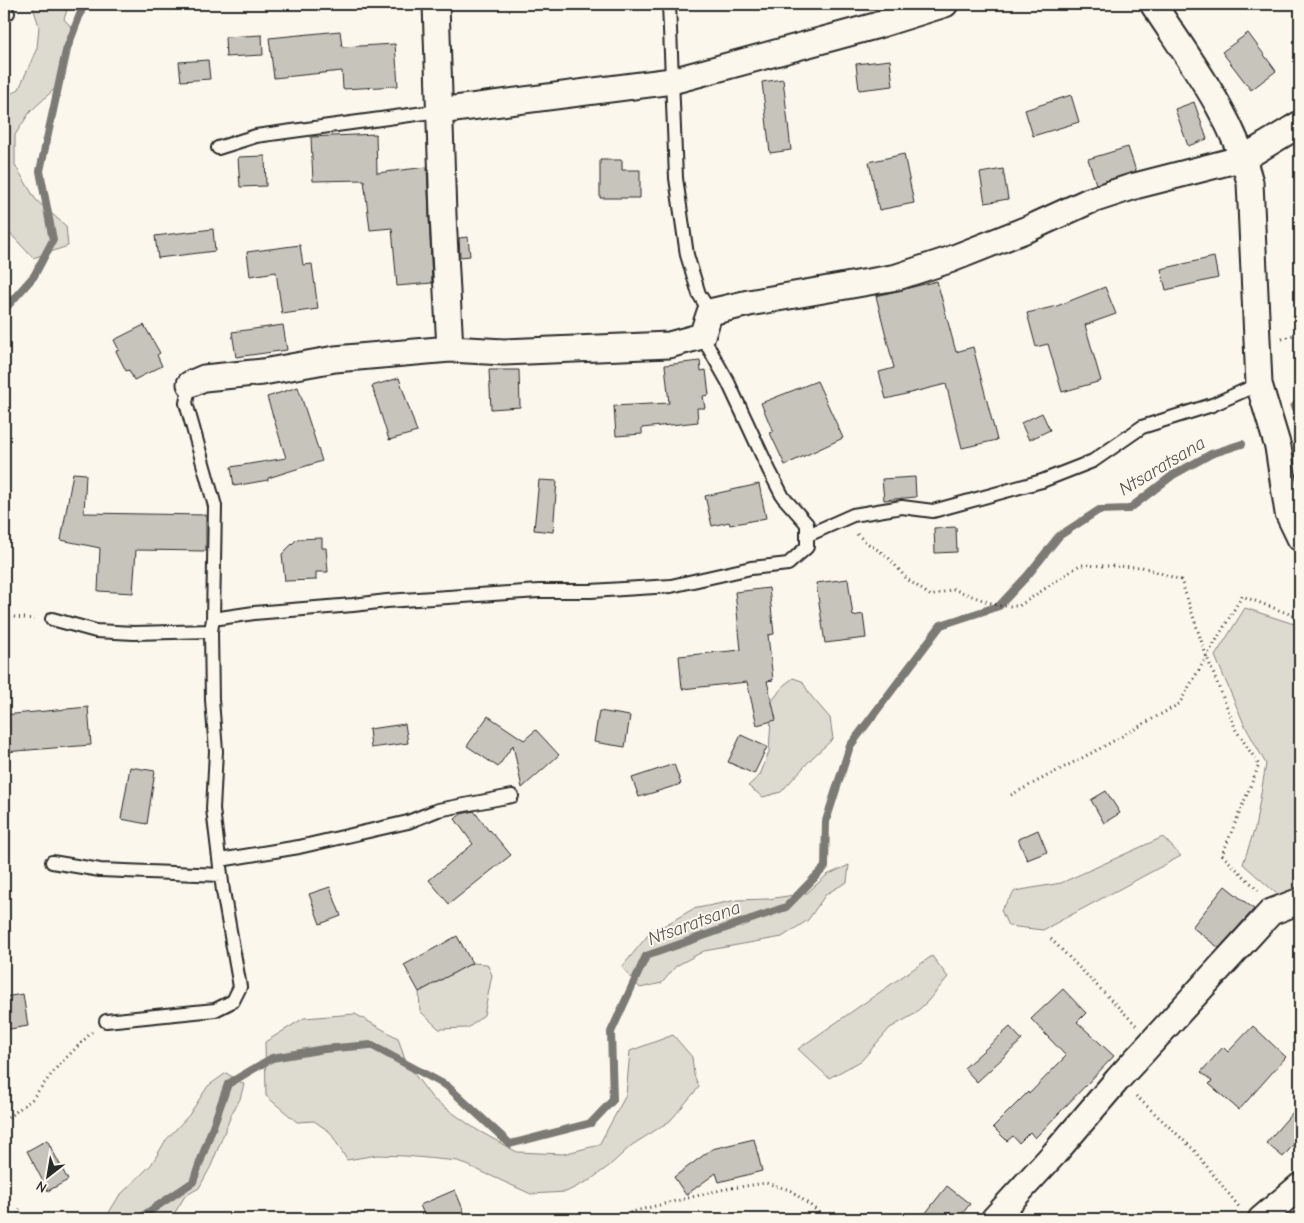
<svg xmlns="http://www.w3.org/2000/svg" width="1304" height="1223" font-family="'Comic Neue',sans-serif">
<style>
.green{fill:#dddad0;stroke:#84827e}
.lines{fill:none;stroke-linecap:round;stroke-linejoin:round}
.stream{stroke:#7b7a75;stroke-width:8}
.building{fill:#c7c4bc;stroke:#2b2b2b}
.lane-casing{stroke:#2b2b2b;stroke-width:16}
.street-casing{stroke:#2b2b2b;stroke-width:29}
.path{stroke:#2b2b2b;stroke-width:3;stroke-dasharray:1 4;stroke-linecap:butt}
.lane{stroke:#fbf7ec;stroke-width:12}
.street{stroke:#fbf7ec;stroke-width:25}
.labels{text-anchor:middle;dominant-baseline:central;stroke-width:4;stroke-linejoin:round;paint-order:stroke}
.water-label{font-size:19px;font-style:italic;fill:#5a5956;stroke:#fbf7ec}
</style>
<rect width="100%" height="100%" fill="#fbf7ec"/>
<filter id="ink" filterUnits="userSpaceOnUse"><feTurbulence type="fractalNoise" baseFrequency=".02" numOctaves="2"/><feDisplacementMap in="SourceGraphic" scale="10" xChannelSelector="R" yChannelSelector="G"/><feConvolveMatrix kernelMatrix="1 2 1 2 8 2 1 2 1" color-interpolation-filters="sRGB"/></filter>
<g filter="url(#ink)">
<path class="green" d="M32,4H69L64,19L71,27L70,53L64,80L30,112L15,135V165L36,200L66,226L68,246L33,258L7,230L4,224V98L19,89L37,48L39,26Z
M1245,608L1300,626V889L1278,895L1243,864L1255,828L1266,764L1244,724L1215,656Z
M793,678L802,681L811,696L830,718L833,739L813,757L781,792L763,797L748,786L760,775L769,752L772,701L784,685Z
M1163,837L1181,856L1043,930L1008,926L1001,910L1015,891L1061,883Z
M849,865L847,882L826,894L808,920L782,937L704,951L676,966L662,983L640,988L622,967L648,935L693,909L737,900L768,899L807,893L827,875Z
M932,956L948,977L927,1002L913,1015L890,1028L861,1061L829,1078L798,1049Z
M472,963L487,964L492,975L484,1015L468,1028L439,1029L420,1011L419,992Z
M355,1014L398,1038L406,1063L433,1099L477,1130L517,1152L563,1154L599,1145L626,1095L630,1051L673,1035L692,1057L694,1075L699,1087L670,1121L632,1145L609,1166L590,1180L566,1192L531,1194L458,1161L405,1156L377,1155L347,1160L330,1132L314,1121L297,1122L266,1096L265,1042L304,1018Z
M226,1073L244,1084L240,1099L232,1113L211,1166L199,1188L185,1196L171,1219H105L119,1196L151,1165L166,1140L189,1115L208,1086Z"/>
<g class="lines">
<path class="stream" d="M4,310L34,276L53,240L40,171L66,51L82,9L81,4
M1294,407L1300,400
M138,1219L193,1182L228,1084L272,1058L324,1049L371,1045L447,1086L510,1144L591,1123L613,1100L611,1032L646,956L786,907L825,867L826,821L850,746L941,625L999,606L1028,575L1059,536L1099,510L1129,509L1173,475L1211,454L1242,444"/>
</g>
<path class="building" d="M340,31L342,47L395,44L398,86L343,89L342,71L274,78L269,38Z
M1248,33L1276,71L1251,90L1222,52Z
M262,35L263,55L226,57L225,37Z
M208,60L210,79L181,81L179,62Z
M890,60L893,86L859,90L856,64Z
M783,79L791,150L770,153L762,82Z
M1071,95L1079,122L1033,136L1025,110Z
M1194,102L1207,139L1188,146L1175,109Z
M376,134L377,173L427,167L432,283L397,286L392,228L370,230L364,180L313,181L311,137Z
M1128,147L1136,171L1096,184L1088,159Z
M904,154L914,203L879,210L869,162Z
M265,156L266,186L240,187L238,157Z
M600,160H622V170H640V198H600Z
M1003,169L1008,199L985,203L980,173Z
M213,229L215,251L158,258L155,236Z
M468,237L470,256L460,257L459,238Z
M300,245L303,265L312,264L318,309L282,314L276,272L250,276L247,252Z
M1214,257L1218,278L1166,290L1161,269Z
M937,281L956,352L973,347L997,440L962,448L946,384L886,399L879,372L894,368L876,296Z
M1105,287L1116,314L1085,325L1101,381L1062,392L1048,344L1036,347L1027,313L1057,306Z
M144,325L160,353L157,355L162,366L134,380L129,370L126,371L116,351L119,350L114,340Z
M283,325L287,350L236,357L232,332Z
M700,361L701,371L706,370L709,395L703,396L705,408H697L698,422L642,428V434L616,436L614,406L669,403L665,365Z
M489,370H519L520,407L491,409Z
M399,378L417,432L389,440L372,386Z
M817,381L843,438L785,465L770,433L773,432L761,403Z
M298,387L322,461L268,478V480L234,486L231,467L286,458L267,397Z
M1042,413L1050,430L1029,440L1021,423Z
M73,473L86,474L84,513L206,515V551L136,550L133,593L98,591L100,548L61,540Z
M915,477L916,497L884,500L882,479Z
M539,480L557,481L553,532L534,530Z
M759,484L766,518L730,525L729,522L712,526L705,496Z
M956,527L957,552L935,553L934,528Z
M322,538V548H326L328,572H316V580L285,581L282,554L297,539Z
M848,579L853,616L863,614L866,638L825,643L816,583Z
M769,588L774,634L768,635L773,680L767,681L776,720L757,725L747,682L682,689L679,656L741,650L735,592Z
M88,707L91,745L4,752V715Z
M599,711L630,716L625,747L594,742Z
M488,716L524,740L536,730L559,755L522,788L513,745L498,767L467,746Z
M405,724L408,743L371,748L369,729Z
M741,735L767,747L754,774L728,762Z
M674,764L681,784L639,797L632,778Z
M130,767L155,771L147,824L121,819Z
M1106,791L1120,813L1104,823L1091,800Z
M474,811L489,831L490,830L511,855L449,904L429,880L473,844L455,819L461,814Z
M1038,830L1047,852L1027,860L1018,839Z
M1225,886L1254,909L1219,948L1192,927Z
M330,887L341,916L320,924L309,894Z
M457,936L472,963L419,992L404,965Z
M1063,989L1086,1013L1077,1022L1114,1056L1035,1138L1030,1132L1019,1143L1013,1136L1007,1141L993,1127L1028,1092L1029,1094L1066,1056L1031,1019Z
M23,994L28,1026L4,1030V997Z
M1253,1026L1286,1057L1239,1110L1209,1084L1212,1081L1201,1072L1223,1047L1228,1052Z
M1010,1027L1022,1040L977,1082L964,1068Z
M1300,1104V1137L1283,1157L1266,1143Z
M754,1139L762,1171L719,1182L716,1173L686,1195L674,1177L712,1149Z
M47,1140L68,1180L48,1191L27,1151Z
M947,1186L970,1204L958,1219H921Z
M455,1190L467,1219H426L420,1205Z"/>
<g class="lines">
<defs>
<path id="lane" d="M669,4L676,178L687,255L699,294L710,312
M4,14L8,13
M218,148L256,136L439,111
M808,535L853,515L902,507L933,511L1042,481L1093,461L1142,427L1212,405L1259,384
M52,619L96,631L134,633L211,631
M213,619L254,613L353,605L387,601L539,591H591L671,586L751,568L788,564L807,547V524L783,497L769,470L728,382L702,336
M220,860L299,847L408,822L438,810L512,796
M52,862L100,870L221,875
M106,1021L215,1010L233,1001L240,987L223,891L213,809L216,751L212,700L211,631L213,619L215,506L186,403L190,384"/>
<path id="street" d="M436,4L443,215L450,349L504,352L669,345L702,336L710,312L749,303L897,277L949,260L1030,228L1089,201L1135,186L1244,158L1300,124
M1153,4C1190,61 1233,116 1250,182L1259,384L1278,447L1288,513L1300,538
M439,111L672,81L875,26L945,4
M190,384L204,378L263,372L335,359L450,349
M994,1219L1054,1154L1118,1079L1271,912L1300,901
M1261,1219L1300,1186"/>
</defs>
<use href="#lane" class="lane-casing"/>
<use href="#street" class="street-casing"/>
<path class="path" d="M1282,339L1300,333
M857,534L867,543L887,556L907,579L931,596L953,589L999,606H1019L1080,565L1142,567L1181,580L1206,655L1236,730L1259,765L1222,855L1260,892
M4,616L34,619
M1011,795L1101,748L1179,704L1242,596L1300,618
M1051,939L1136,1025
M1136,1096L1193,1149L1240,1208
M4,1121L32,1099L58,1066L92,1032
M16,1219L20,1206
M611,1219L639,1210L725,1189L766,1183L790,1190L828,1219"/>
<use href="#lane" class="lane"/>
<use href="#street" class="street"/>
</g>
</g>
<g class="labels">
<g class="water-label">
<text transform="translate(1162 466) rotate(-31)">Ntsaratsana</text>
<text transform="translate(694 923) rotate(-20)">Ntsaratsana</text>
</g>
</g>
<rect width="1304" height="1223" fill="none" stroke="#fbf7ec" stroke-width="20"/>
<rect x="10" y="10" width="1284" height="1203" fill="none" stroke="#2b2b2b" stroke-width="2" filter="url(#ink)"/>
<g transform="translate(48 1176) rotate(211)" stroke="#fbf7ec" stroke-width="4" paint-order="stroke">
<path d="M0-4L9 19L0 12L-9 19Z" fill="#2b2b2b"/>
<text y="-8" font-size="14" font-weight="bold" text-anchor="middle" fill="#2b2b2b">N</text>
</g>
</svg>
